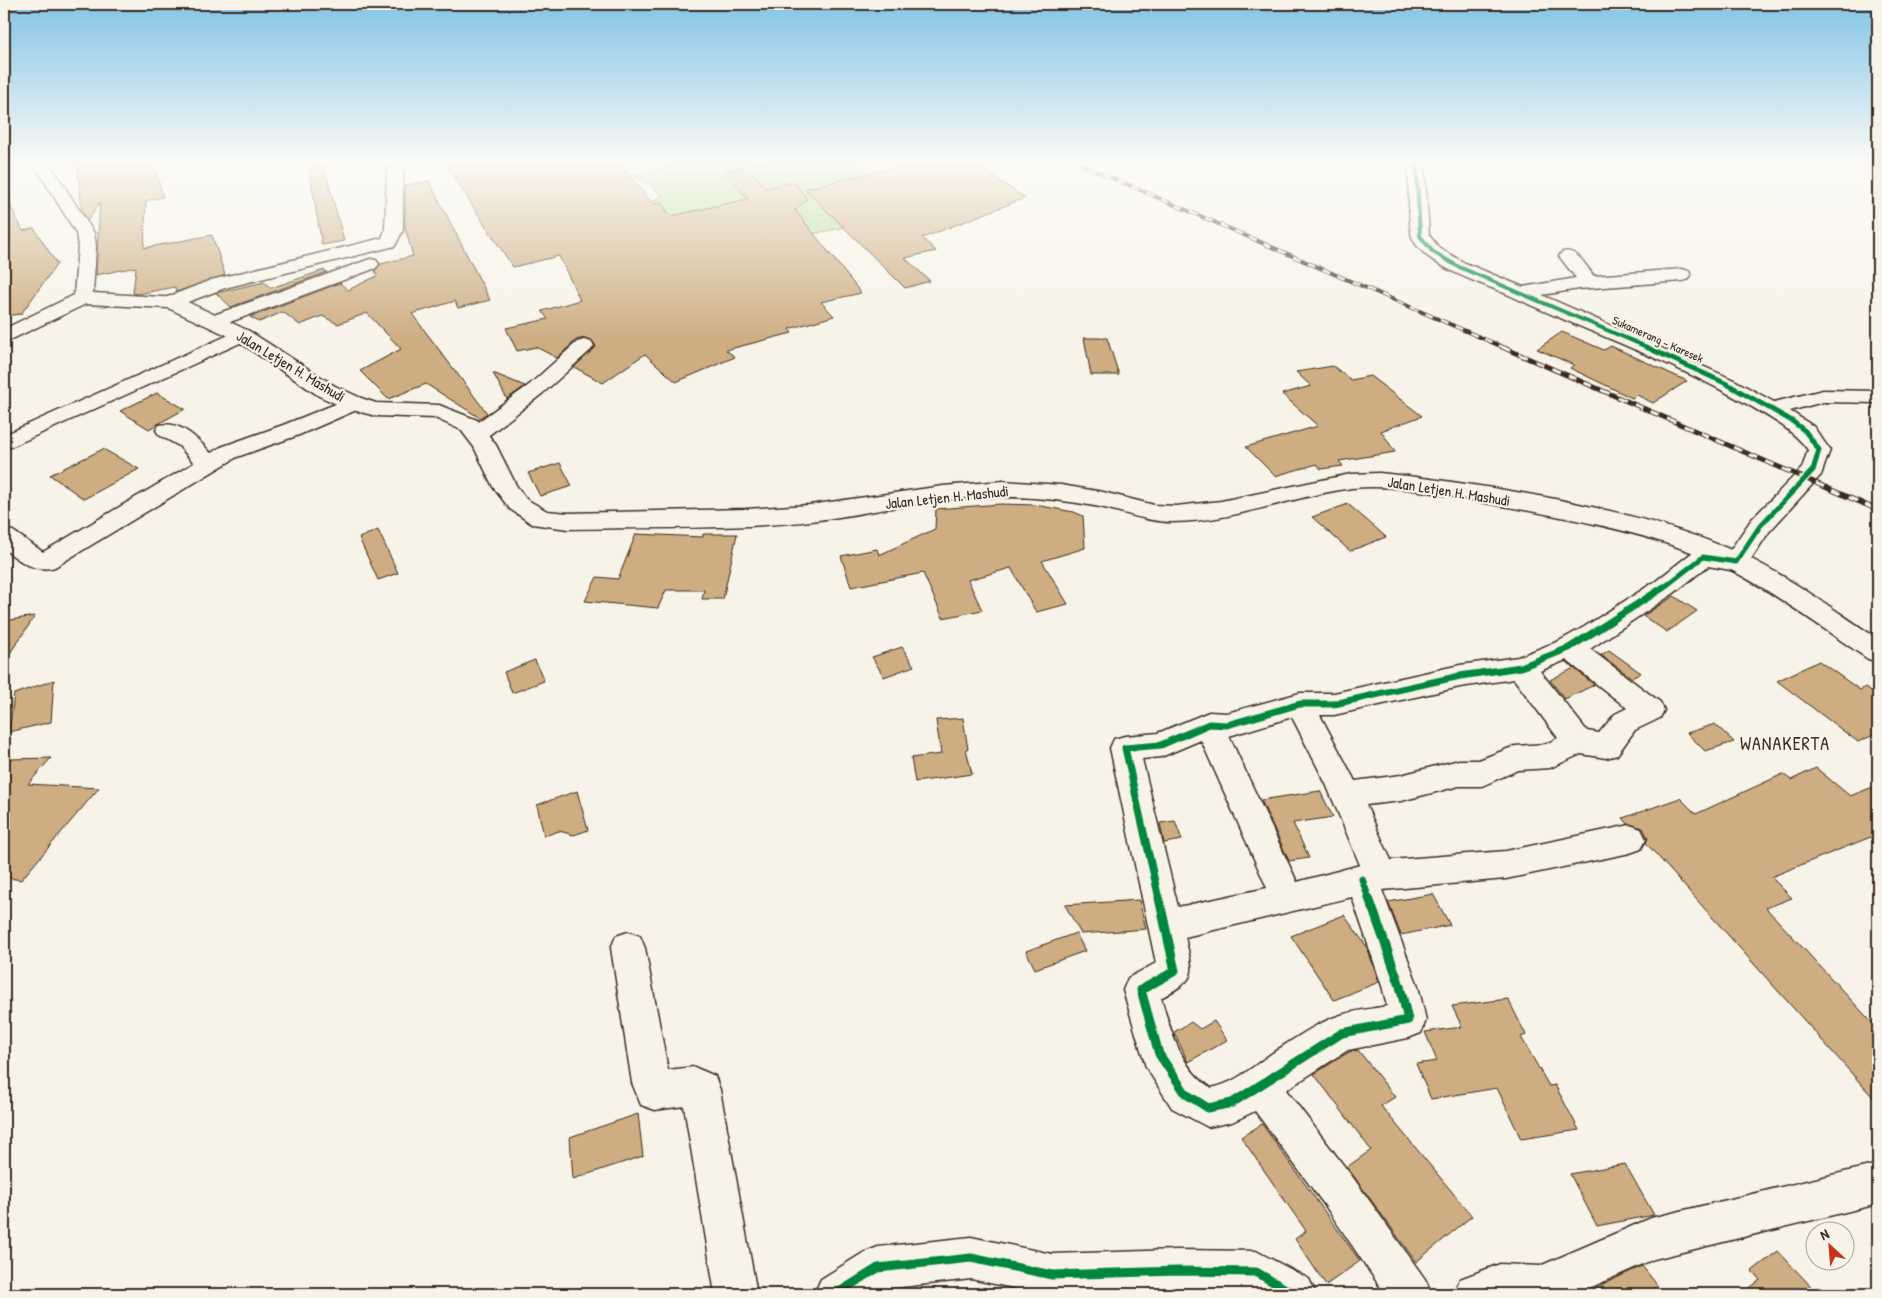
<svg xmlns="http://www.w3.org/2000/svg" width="1882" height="1298" font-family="'Patrick Hand',sans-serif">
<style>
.green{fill:#b3da96;stroke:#77825a}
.building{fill:#cdad81;stroke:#3b2a1e}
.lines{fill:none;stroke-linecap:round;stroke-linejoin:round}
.minor-casing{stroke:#3b2a1e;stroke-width:3}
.major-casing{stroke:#3b2a1e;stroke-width:3}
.minor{fill:#f7f3e8;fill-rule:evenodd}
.major{fill:#f7f3e8;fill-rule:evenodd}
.rail-far1-casing{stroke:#3b2a1e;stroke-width:4}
.rail-casing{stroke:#3b2a1e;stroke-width:5}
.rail-far1{stroke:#f7f3e8;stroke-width:2.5;stroke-dasharray:8;stroke-linecap:butt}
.rail{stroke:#f7f3e8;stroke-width:3;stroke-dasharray:9;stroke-linecap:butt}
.cycleway-far3-casing{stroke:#f7f3e8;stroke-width:5.5}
.cycleway-far2-casing{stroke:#f7f3e8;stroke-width:8}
.cycleway-far1-casing{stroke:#f7f3e8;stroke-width:10}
.cycleway-casing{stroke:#f7f3e8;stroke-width:12}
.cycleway-far3{stroke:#00873e;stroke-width:4}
.cycleway-far2{stroke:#00873e;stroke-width:5}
.cycleway-far1{stroke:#00873e;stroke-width:7}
.cycleway{stroke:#00873e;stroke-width:9}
.labels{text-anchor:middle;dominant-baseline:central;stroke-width:4.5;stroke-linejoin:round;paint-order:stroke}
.far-street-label{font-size:12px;fill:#3b2a1e;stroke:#f7f3e8}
.street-label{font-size:15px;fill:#3b2a1e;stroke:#f7f3e8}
.quarter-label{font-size:18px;letter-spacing:1px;fill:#3b2a1e;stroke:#f7f3e8}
</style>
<rect width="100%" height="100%" fill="#f7f3e8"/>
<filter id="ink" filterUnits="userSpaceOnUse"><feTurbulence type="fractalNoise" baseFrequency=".02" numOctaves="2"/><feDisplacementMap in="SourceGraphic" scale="10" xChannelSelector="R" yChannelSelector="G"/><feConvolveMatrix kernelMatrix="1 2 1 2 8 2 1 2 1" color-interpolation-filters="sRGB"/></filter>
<g filter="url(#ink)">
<path class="green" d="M685,161L863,162L868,193L863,223L722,254L614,228L662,195L649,184L630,176Z"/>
<path class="building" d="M77,161H153L163,197L146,201L144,248L212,235L225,275L176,292L175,287L138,294L133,293L136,267L96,275L100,202L88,220L82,211Z
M443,161H478V166L549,165L573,161H617L653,204L661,203L671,216L748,199L724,171L747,167L766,188L794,182L807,199L795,210L861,293L821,302L834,316L789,329L792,333L726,350L735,357L676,382L645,354L603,383L574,367L596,347L592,340L585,338L576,340L557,358L536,347L517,351L506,328L548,319L542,311L580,300L559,256L513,267Z
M917,161H971L1025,198L922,238L936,251L905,258L930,281L905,288L805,189Z
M324,166L344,241L322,245L309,169Z
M429,181L490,300L458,308L455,301L412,314L487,413L480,418L426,384L388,399L360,371L401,349L367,313L338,324L322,316L300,325L283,312L259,322L250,317L340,283L348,290L377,276L375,270L381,264L413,256L405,228V185Z
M4,193L23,231L34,228L57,264L21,314L4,316Z
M324,270L327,272L231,307L216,293L264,282L271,288Z
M1562,332L1604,350L1611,346L1687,381L1653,403L1637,395L1632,398L1570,368L1574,365L1537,349Z
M1084,338H1107L1119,375H1091Z
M1333,366L1351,380L1370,376L1422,416L1381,431L1395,452L1339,461L1343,466L1321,469L1317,464L1275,476L1246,447L1318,426L1282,394L1311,386L1296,372Z
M493,373L525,386L507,399Z
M157,393L185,409L149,429L120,411Z
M103,449L139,469L84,499L50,475Z
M560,463L572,486L540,496L528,473Z
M1000,504L1035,505L1074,512L1083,516L1085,548L1042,561L1068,604L1036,612L1011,568L968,580L982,610L943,618L923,573L851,587L841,556L877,549L879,555L935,529L936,509Z
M1348,504L1386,537L1350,551L1312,517Z
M378,530L398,573L378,580L359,538Z
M636,534L703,537V534H737L723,599H702L704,590H666L658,608L585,601L597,577L618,579Z
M1674,596L1697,611L1667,632L1643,616Z
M35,616L4,662V621Z
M902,647L914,666L884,677L872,657Z
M1609,650L1641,673L1632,678L1601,655Z
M535,660L544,681L512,693L504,672Z
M1819,661L1860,690L1866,687L1878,696V733L1858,742L1777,681Z
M1574,668L1594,685L1565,699L1550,680Z
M54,680L51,722L9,732L14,694Z
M963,718L968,749H966L972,774L915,782L911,758L941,754L936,720Z
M1715,724L1734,742L1705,751L1687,733Z
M51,758L28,784L99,788L21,880L4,877V765L9,759Z
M1816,768L1850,796L1878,785V834L1771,877L1792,898L1766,908L1878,1029V1103L1646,843L1648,838L1643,828L1628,824L1623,818L1680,798L1696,814L1783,774L1791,780Z
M577,791L588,830L574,835L559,831L544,836L537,805Z
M1320,791L1333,817L1293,823L1309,858L1289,861L1261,800Z
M1175,821L1182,840L1164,843L1160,823Z
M1433,894L1450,925L1401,935L1388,902Z
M1139,900L1146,929L1081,934L1065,905Z
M1344,915L1367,947L1379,982L1334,1000L1291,936Z
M1076,933L1085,951L1035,969L1026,951Z
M1508,999L1526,1035L1521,1037L1549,1086L1555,1085L1579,1130L1521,1139L1497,1088L1431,1099L1416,1064L1437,1061L1425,1032L1462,1027L1452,1006Z
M1214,1021L1227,1040L1188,1062L1174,1032L1191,1022L1200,1029Z
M1358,1050L1395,1097L1381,1106L1472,1216L1416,1262L1347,1167L1371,1150L1314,1074L1349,1052Z
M638,1114L643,1156L573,1179L570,1137Z
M1262,1124L1360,1261L1326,1285L1295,1239L1306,1231L1241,1137Z
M1625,1164L1654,1215L1597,1226L1570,1174Z
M1778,1251L1818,1294H1742L1760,1280L1752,1271Z
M1642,1266L1658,1286L1647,1294H1582Z"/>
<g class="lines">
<defs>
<path id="minor" d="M1408,161H1424L1429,235L1439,248L1465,263L1523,287L1576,278L1559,256L1562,252C1577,248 1585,265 1594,276L1682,269L1689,271L1691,275L1689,279L1682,281L1579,289L1542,295L1734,380L1774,402L1823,390L1878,391V403L1823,402L1790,411L1813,426L1830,450L1821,475L1769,532L1745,568L1736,571L1708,566L1674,593L1590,649L1660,702L1664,710L1660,718L1635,730L1617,755L1606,758L1581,754L1550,768L1518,770L1482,786H1459L1401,801L1366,805L1391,860L1506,851L1630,825L1641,829L1646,839L1641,849L1630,853L1506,879L1382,890L1418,986L1426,1020L1421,1033L1408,1038L1348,1050L1286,1090L1354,1179L1425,1279L1432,1294H1385L1326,1207L1255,1111L1232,1122L1208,1127L1172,1108L1146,1067L1123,990L1128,978L1156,963L1110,748L1114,739L1125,736L1158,733L1209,712L1227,713L1300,693H1334L1460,665L1518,657L1559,641L1584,627L1656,581L1694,551L1703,548L1729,552L1751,520L1802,468L1808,450C1791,428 1769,417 1745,403C1670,360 1588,332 1511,296C1483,283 1424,267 1412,237C1408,226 1409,176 1408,161ZM1566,660L1627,708L1615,714L1599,733L1587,731L1540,671ZM1514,679L1558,738L1546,744L1515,746L1479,760H1459L1401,775L1355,781L1320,715H1334L1460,687ZM1292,717L1326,784L1360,865L1297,882L1229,736ZM1201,740L1267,888L1178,907L1142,759L1161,757ZM1352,897L1382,986L1387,1006C1372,1009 1356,1010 1341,1015C1318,1022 1294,1039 1274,1052C1253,1066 1237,1083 1211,1088C1180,1068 1171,1031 1161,998C1198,977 1194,977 1185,937Z
M395,165L403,170V230L395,246L225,288L172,308L165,306L162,302L165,298L211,280L382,238L385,230L387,170Z
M370,259L376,260L379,264L376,268L222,325H208L205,321L208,317Z
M242,329L249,331L252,335L249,339L4,450V435Z
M584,340L591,342L594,346L591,350L543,393L484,439L476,441L468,439L465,434L468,429L529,385L577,342Z
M353,397L361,398L364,403L361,408L299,435L237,457L55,567C34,573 20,561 4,549V529L13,531L43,552L194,463L179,446L159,435L156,430L159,425C180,420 198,439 211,453L221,447L283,425Z
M628,932L640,936L645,948L668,1070L694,1067L715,1076L720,1090L757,1294H715L684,1106L655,1110L641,1105L632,1083L611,948L616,936Z
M1878,1164V1204L1654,1259L1576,1294H1453L1460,1279L1500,1264L1540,1266L1651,1218Z
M971,1237L1052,1254L1177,1250L1256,1251L1309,1279L1316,1294L1177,1292L1042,1294L971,1279L884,1289L875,1294H814L821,1279L863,1253L878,1247Z"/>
<path id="major" d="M32,161H48L94,233L96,246L93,293L179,298L249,331L335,386L361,398L376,403L439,405L477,420L496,445L516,485L526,499L547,511L568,513L746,509L809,505L943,486L1003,481L1061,485L1103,492L1154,505L1176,506L1221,501L1351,474L1379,473L1408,476C1516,490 1644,510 1743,555C1790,577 1834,610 1878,639V662L1868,659C1809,620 1750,572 1683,549C1621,527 1556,516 1492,504C1447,496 1398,483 1352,488C1292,496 1233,522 1172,522C1147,522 1124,512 1100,507C1069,501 1037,497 1006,497C941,495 875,513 811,521C731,530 649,527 568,529L532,524L510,509L493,487L474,447L461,430L435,418L376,416L345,408L319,396L235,339L168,308L86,304L4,343V329L74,295L78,246L76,233Z"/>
</defs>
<use href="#minor" class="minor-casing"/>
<use href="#major" class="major-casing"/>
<use href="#minor" class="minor"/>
<use href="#major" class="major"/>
<defs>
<path id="rail-far1" d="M1073,161L1505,348"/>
<path id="rail" d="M1502,347L1878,510"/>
</defs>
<use href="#rail-far1" class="rail-far1-casing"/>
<use href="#rail" class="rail-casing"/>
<use href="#rail-far1" class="rail-far1"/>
<use href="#rail" class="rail"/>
<defs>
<path id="cycleway-far3" d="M1416,161L1420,236L1433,252L1459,267L1649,348"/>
<path id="cycleway-far2" d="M1646,347L1727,384L1792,421L1805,431L1819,450L1813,470L1760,526L1736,562L1703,557L1662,589"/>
<path id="cycleway-far1" d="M1362,879L1369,899
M1159,899L1125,748L1161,745L1209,724L1227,725L1300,704H1334L1460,676L1521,667L1569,648L1664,587"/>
<path id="cycleway" d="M1159,898L1175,971L1141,990L1159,1054L1186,1094L1208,1108L1232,1103L1342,1033L1408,1020L1400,986L1369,898
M836,1294L878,1268L971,1258L1052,1275L1177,1271L1256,1272L1294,1294"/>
</defs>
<use href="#cycleway-far3" class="cycleway-far3-casing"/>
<use href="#cycleway-far2" class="cycleway-far2-casing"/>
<use href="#cycleway-far1" class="cycleway-far1-casing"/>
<use href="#cycleway" class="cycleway-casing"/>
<use href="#cycleway-far3" class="cycleway-far3"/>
<use href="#cycleway-far2" class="cycleway-far2"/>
<use href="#cycleway-far1" class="cycleway-far1"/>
<use href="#cycleway" class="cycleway"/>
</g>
</g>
<linearGradient id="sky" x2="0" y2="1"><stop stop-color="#83c4e8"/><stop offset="0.47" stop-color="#fbfaf5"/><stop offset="1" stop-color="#fbfaf5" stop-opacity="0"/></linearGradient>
<rect width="1882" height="343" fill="url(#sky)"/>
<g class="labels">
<g class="far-street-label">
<text transform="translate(1658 339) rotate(24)">Sukamerang - Karesek</text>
</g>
<g class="street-label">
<text transform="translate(291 366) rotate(31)">Jalan Letjen H. Mashudi</text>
<text transform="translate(1449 491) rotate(9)">Jalan Letjen H. Mashudi</text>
<text transform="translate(947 497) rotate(-6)">Jalan Letjen H. Mashudi</text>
</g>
<g class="quarter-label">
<text x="1785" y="743">WANAKERTA</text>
</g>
</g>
<rect width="1882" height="1298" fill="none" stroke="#f7f3e8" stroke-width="20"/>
<rect x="10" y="10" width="1862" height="1278" fill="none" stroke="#3b2a1e" stroke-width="2" filter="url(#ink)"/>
<g transform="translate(1830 1246) rotate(334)"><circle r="24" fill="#f7f3e8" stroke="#aca397"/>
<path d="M0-4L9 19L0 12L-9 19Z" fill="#c8321e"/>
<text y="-8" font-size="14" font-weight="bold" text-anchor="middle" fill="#3b2a1e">N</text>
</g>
</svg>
